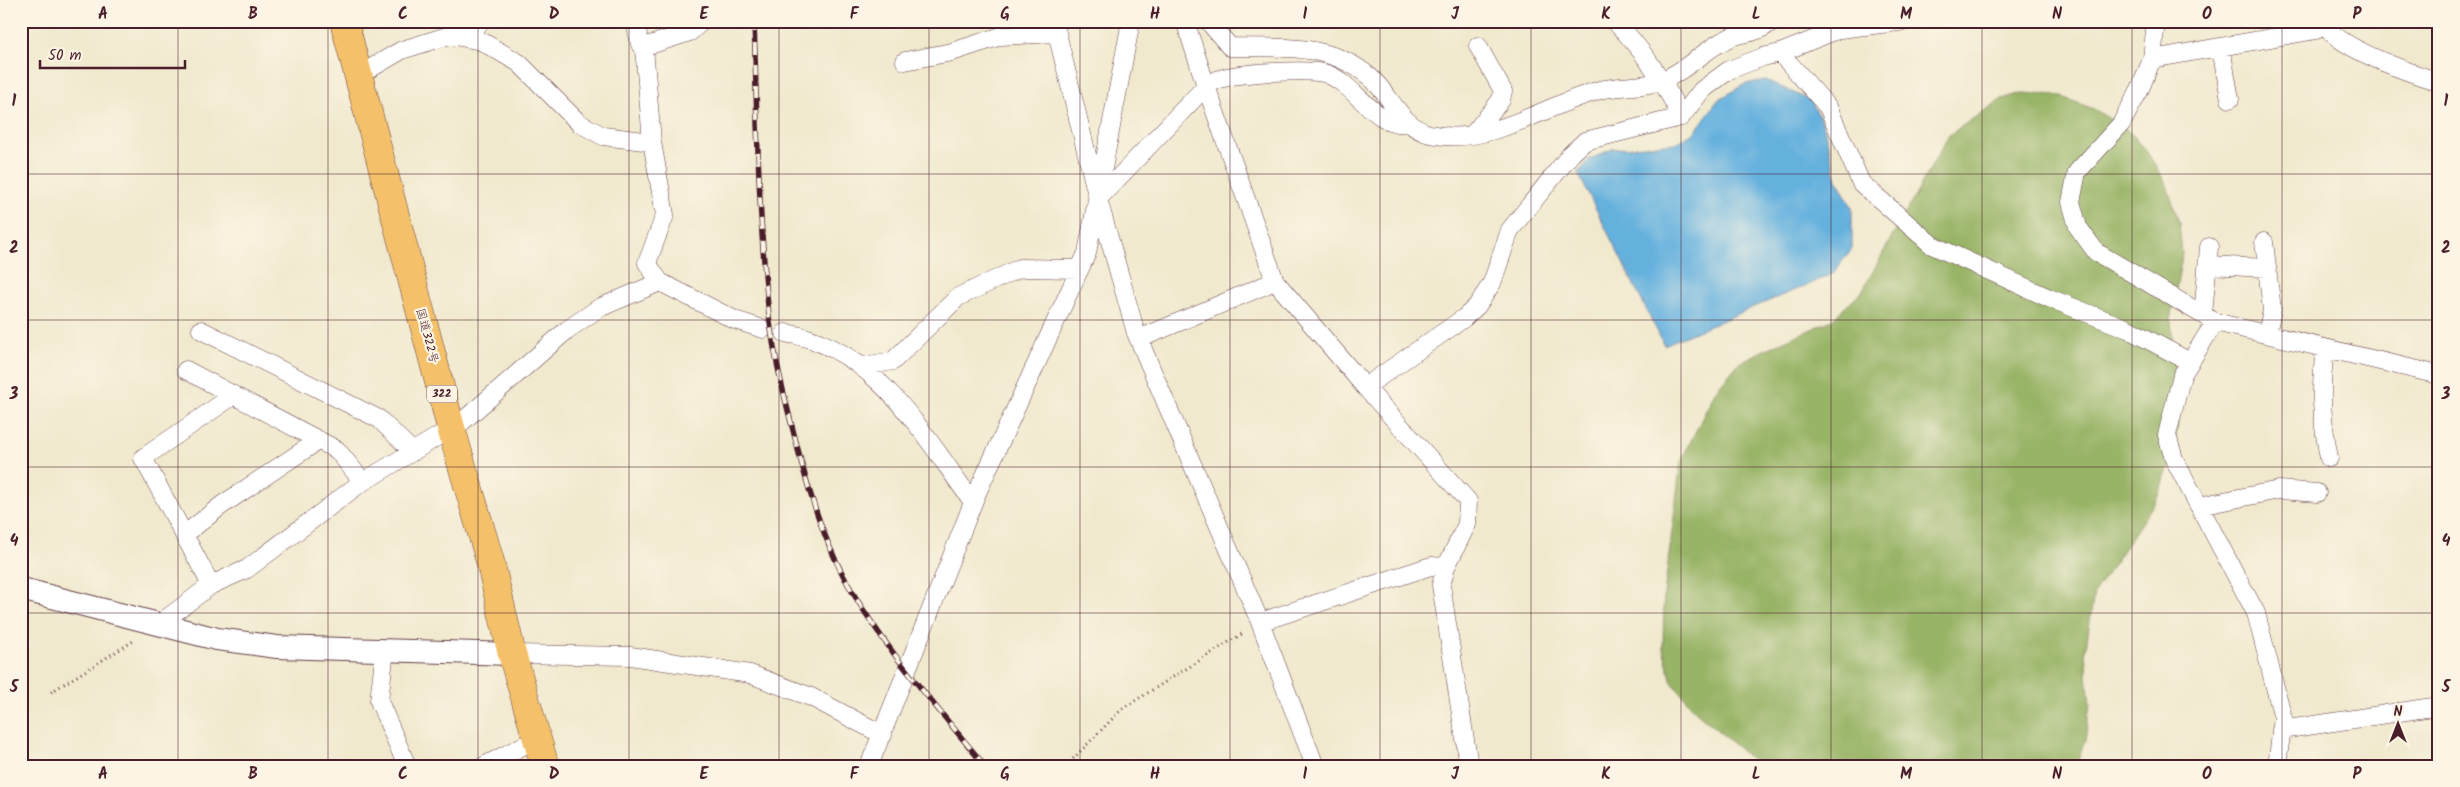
<svg xmlns="http://www.w3.org/2000/svg" width="2460" height="787" font-family="Kalam,'Klee One',sans-serif">
<style>
.forest{fill:#98b466;stroke:#716a48}
.water{fill:#65b1de;stroke:#586884}
.lines{fill:none;stroke-linecap:round;stroke-linejoin:round}
.minor-casing{stroke:#633d43;stroke-width:19}
.tertiary-casing{stroke:#633d43;stroke-width:24}
.trunk-casing{stroke:#633d43;stroke-width:29}
.path{stroke:#633d43;stroke-width:3;stroke-dasharray:1 4;stroke-linecap:butt}
.minor{stroke:#fff;stroke-width:18}
.tertiary{stroke:#fff;stroke-width:22}
.trunk{stroke:#f4c16a;stroke-width:28}
.rail-casing{stroke:#4a1f2b;stroke-width:5.5}
.rail{stroke:#fcf5e5;stroke-width:4;stroke-dasharray:11;stroke-linecap:butt}
.grid{fill:none;stroke:#4a1f2b;stroke-width:1;stroke-opacity:0.55}
.labels{text-anchor:middle;dominant-baseline:central;stroke-width:4.5;stroke-linejoin:round;paint-order:stroke}
.shield{fill:#fcf5e5;stroke:#7f5f63;stroke-width:1}
.shield-label{font-size:11px;font-weight:bold;fill:#4a1f2b}
.street-label{font-size:12px;fill:#4a1f2b;stroke:#fcf5e5}
.neatline{fill:none;stroke:#4a1f2b;stroke-width:2}
.grid-label{font-size:16px;text-anchor:middle;font-weight:bold;fill:#4a1f2b}
</style>
<rect width="100%" height="100%" fill="#fcf5e5"/>
<filter id="ink" filterUnits="userSpaceOnUse"><feTurbulence type="fractalNoise" baseFrequency=".02" numOctaves="2"/><feDisplacementMap in="SourceGraphic" scale="10" xChannelSelector="R" yChannelSelector="G"/><feConvolveMatrix kernelMatrix="1 2 1 2 8 2 1 2 1" color-interpolation-filters="sRGB"/></filter>
<filter id="wash" filterUnits="userSpaceOnUse"><feTurbulence type="fractalNoise" baseFrequency=".0096" numOctaves="4" result="noise"/><feDisplacementMap in="SourceGraphic" scale="20" xChannelSelector="R" yChannelSelector="G"/><feGaussianBlur stdDeviation="1.12" result="paint"/><feColorMatrix in="noise" values="0 0 0 0 0 0 0 0 0 0 0 0 0 0 0 0 0 1.4 0 .05"/><feComposite in="paint" operator="in"/></filter>
<g filter="url(#wash)">
<rect width="100%" height="100%" fill="#f0e9ce"/>
<path class="forest" d="M2022,93L2056,95L2094,109L2127,130L2147,152L2166,183L2179,223L2182,254L2171,321L2179,419L2171,462L2155,502L2094,593L2085,654L2090,704L2085,741L2075,766H1759L1694,710L1672,682L1663,649L1664,594L1681,461L1716,390L1739,363L1766,349L1830,321L1861,293L1949,135L2002,99Z"/>
<path class="water" d="M1766,80L1811,101L1823,124L1837,180L1852,207V248L1833,274L1664,345L1578,173L1590,159L1612,149L1676,143L1694,133L1718,100L1745,84Z"/>
</g>
<g filter="url(#ink)">
<g class="lines">
<defs>
<path id="minor" d="M1054,21L1098,199L1136,333L1260,622L1315,766
M1185,21L1206,86C1210,84 1215,80 1220,79C1237,73 1310,68 1327,74C1356,85 1376,129 1409,123
M1208,21L1230,47C1280,48 1329,42 1370,77C1390,94 1402,128 1430,134C1489,147 1545,105 1600,90C1620,85 1644,88 1663,80C1688,70 1710,44 1734,36C1748,32 1761,32 1772,21
M1615,21C1644,52 1663,79 1681,117
M2156,21L2152,59L2140,89L2121,124L2077,172L2071,202L2078,227L2096,252L2215,322L2439,375
M2321,21C2338,49 2408,72 2439,82
M450,35L481,41L519,63L579,123L603,136L652,142
M644,47L690,32L702,21
M2221,48L2230,99
M1780,53L1828,107L1861,183L1932,245L2049,298L2128,329L2190,362
M2152,59L2316,30L2334,21
M905,61L952,52L1001,36L1057,33
M359,75L402,50L476,27L481,21
M1474,133L1501,100L1503,91L1478,46
M1098,199L1206,86L1275,281L1365,387
M2264,242L2272,310L2267,334
M2208,265L2267,268
M660,282L735,320L763,329
M2203,315L2209,247
M2215,322L2182,375L2167,435L2174,459L2256,613L2283,718L2277,766
M201,330L379,419L413,452
M785,333C875,346 923,435 973,502
M1139,339L1275,281
M2325,348C2320,390 2321,417 2329,458
M863,366L893,361L958,297L1020,268L1079,269
M186,370L337,450L363,482
M2199,506L2279,490L2317,493
M184,535L222,505L319,440
M211,585L143,458L234,395
M1260,622L1431,566L1446,567
M158,625L211,585L247,569L358,485L463,421L567,330L599,308L660,282L647,263L665,215L652,142L644,47L640,44L635,21
M385,650L379,701L407,766
M512,654L630,656L750,674L811,697L883,735
M2281,730L2439,706
M484,766L538,738
M869,766L976,495L1087,253L1131,21
M1469,766L1441,585L1446,567L1467,524L1468,501L1365,387L1464,318L1477,306L1492,283L1510,230L1571,154L1585,141L1681,117L1702,90L1729,70L1763,57L1780,53L1840,29L1906,21"/>
<path id="tertiary" d="M21,589L217,639L277,647L512,654"/>
<path id="trunk" d="M344,21L451,428L490,561L512,654L545,766"/>
</defs>
<use href="#minor" class="minor-casing"/>
<use href="#tertiary" class="tertiary-casing"/>
<use href="#trunk" class="trunk-casing"/>
<path class="path" d="M51,692L135,640
M1066,766L1122,709L1245,632"/>
<use href="#minor" class="minor"/>
<use href="#tertiary" class="tertiary"/>
<use href="#trunk" class="trunk"/>
<defs>
<path id="rail" d="M754,21C757,113 758,205 767,296C771,343 782,388 794,434C806,482 820,531 843,575C879,643 936,706 985,766"/>
</defs>
<use href="#rail" class="rail-casing"/>
<use href="#rail" class="rail"/>
</g>
</g>
<path class="grid" d="M178,21V766M328,21V766M478,21V766M629,21V766M779,21V766M929,21V766M1080,21V766M1230,21V766M1380,21V766M1531,21V766M1681,21V766M1831,21V766M1982,21V766M2132,21V766M2282,21V766M21,174H2439M21,320H2439M21,467H2439M21,613H2439"/>
<g class="labels">
<rect class="shield" x="427" y="385.5" width="30" height="17" rx="4"/>
<g class="shield-label">
<text x="442" y="394">322</text>
</g>
<g class="street-label">
<text transform="translate(427 336) rotate(75)">国道322号</text>
</g>
</g>
<rect width="2460" height="787" fill="none" stroke="#fcf5e5" stroke-width="55"/>
<g transform="translate(2398 724)" stroke="#fcf5e5" stroke-width="4" paint-order="stroke">
<path d="M0-4L9 19L0 12L-9 19Z" fill="#4a1f2b"/>
<text y="-8" font-size="14" font-weight="bold" text-anchor="middle" fill="#4a1f2b">N</text>
</g>
<path d="M40 60v8h145v-8" fill="none" stroke="#4a1f2b" stroke-width="2.5"/>
<text x="48" y="60" font-size="15" fill="#4a1f2b" stroke="#fcf5e5" stroke-width="4" paint-order="stroke">50 m</text>
<rect x="28" y="28" width="2404" height="732" class="neatline"/>
<g class="grid-label">
<text x="103" y="19">A</text>
<text x="253" y="19">B</text>
<text x="403" y="19">C</text>
<text x="554" y="19">D</text>
<text x="704" y="19">E</text>
<text x="854" y="19">F</text>
<text x="1005" y="19">G</text>
<text x="1155" y="19">H</text>
<text x="1305" y="19">I</text>
<text x="1455" y="19">J</text>
<text x="1606" y="19">K</text>
<text x="1756" y="19">L</text>
<text x="1906" y="19">M</text>
<text x="2057" y="19">N</text>
<text x="2207" y="19">O</text>
<text x="2357" y="19">P</text>
<text x="14" y="106">1</text>
<text x="2446" y="106">1</text>
<text x="14" y="253">2</text>
<text x="2446" y="253">2</text>
<text x="14" y="399">3</text>
<text x="2446" y="399">3</text>
<text x="14" y="546">4</text>
<text x="2446" y="546">4</text>
<text x="14" y="692">5</text>
<text x="2446" y="692">5</text>
<text x="103" y="779">A</text>
<text x="253" y="779">B</text>
<text x="403" y="779">C</text>
<text x="554" y="779">D</text>
<text x="704" y="779">E</text>
<text x="854" y="779">F</text>
<text x="1005" y="779">G</text>
<text x="1155" y="779">H</text>
<text x="1305" y="779">I</text>
<text x="1455" y="779">J</text>
<text x="1606" y="779">K</text>
<text x="1756" y="779">L</text>
<text x="1906" y="779">M</text>
<text x="2057" y="779">N</text>
<text x="2207" y="779">O</text>
<text x="2357" y="779">P</text>
</g>
</svg>
